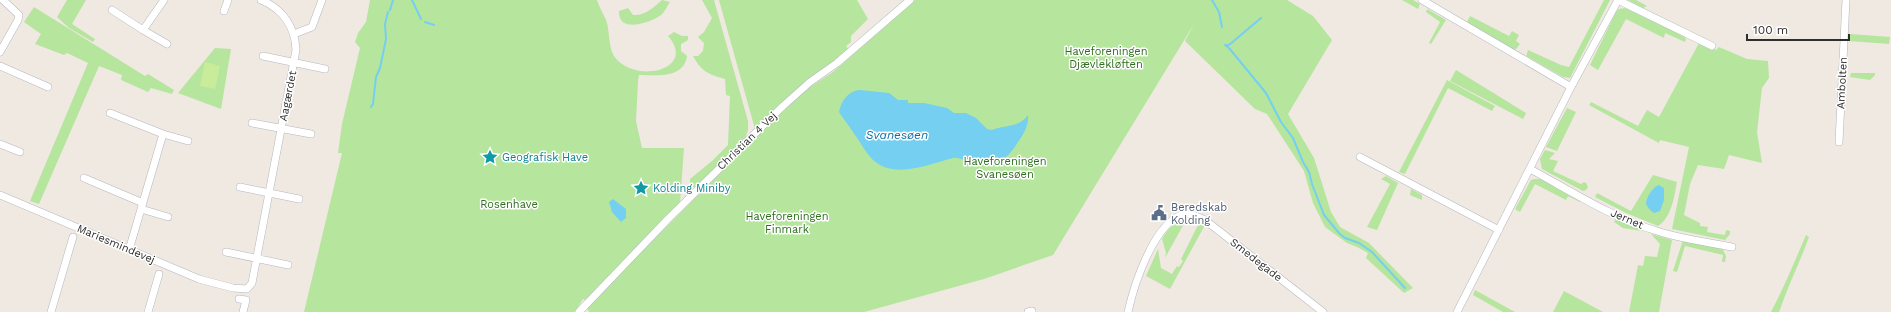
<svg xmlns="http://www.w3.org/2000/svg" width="1891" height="312" font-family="'Work Sans',sans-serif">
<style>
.green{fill:#b6e59e}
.pitch{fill:#c9ec9a}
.water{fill:#75cff0}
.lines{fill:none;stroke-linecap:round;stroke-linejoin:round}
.stream{stroke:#75cff0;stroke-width:2}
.minor-casing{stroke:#b4b7c1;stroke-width:8}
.minor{stroke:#fff;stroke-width:7}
.labels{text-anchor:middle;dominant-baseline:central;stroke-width:3;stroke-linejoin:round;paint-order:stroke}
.park-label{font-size:11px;fill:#2c6e1b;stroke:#fff}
.street-label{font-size:11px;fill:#2e2e2e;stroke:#fff}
.culture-label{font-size:11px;fill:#0d838f;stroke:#fff;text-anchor:start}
.service-label{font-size:11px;fill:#4e5e75;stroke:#fff;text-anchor:start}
.water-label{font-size:12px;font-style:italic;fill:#0d6fa3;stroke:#fff}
</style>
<rect width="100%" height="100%" fill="#efe9e1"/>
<path class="green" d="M67,0H86L72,24L95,39L93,42L69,28L57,17Z
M370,0H597C599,7 603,13 606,20C610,30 608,46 614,56C634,85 698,70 668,36L674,32L682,36H688V40L681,44V51L687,56C684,79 656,75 639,75L638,81L636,121L642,148H684L680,203L585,300L583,299L575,312H304L342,153H338L342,124L360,48L355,42L358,33L366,22Z
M662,0L670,2C667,6 665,12 661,15C650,23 618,34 619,11L628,8L633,15C645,16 653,8 662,0Z
M702,0H714L748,121V130L745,139L695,188L690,185V179L712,161L728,145L730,96L726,95L725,79C708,74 702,72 693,56H698L703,51L704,43L698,37L704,32L712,18Z
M719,0H857L868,19L851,36V42L846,46L849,50L803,83L755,129Z
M915,0H1287L1313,16L1332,40L1288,114L1314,158L1331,212L1340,227L1369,243L1413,288L1404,293L1366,258L1368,253L1357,247L1347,243L1325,227L1313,203L1304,171L1267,114L1255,109L1185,41L1194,24L1053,255L984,279L864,312H589L587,308L596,297L771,122L810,87L833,72Z
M1402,0H1413L1420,4L1418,9Z
M1604,0H1610L1570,78L1563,77L1526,56L1528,50L1561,65L1569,67Z
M1628,0H1636L1647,6L1643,8Z
M34,7L145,76L148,74L174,90L172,94L151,88L148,92L121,80L122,75L99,66L39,204L30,201L88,63L67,53L64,55L35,44L41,34L24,22Z
M1625,8L1683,35L1686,39L1685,42L1665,33L1664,38L1626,19L1598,70L1590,65L1616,12L1619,9Z
M1427,9L1446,20L1431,44L1429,43L1440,22L1426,12Z
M1470,16L1509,36L1512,31L1519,35L1516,41L1520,44L1517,48L1514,50L1467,22Z
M1850,34L1890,37L1889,44L1849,41Z
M1699,43L1716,50L1719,47L1747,59L1768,61L1769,78L1762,88L1757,132L1762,163L1729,155L1724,169L1698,165L1690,184L1684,215L1700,223V226L1708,227L1707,232L1725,235L1726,230L1730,231V234L1725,240L1672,229L1689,147L1660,140L1659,143L1589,105L1591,102L1638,126L1647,110L1659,117Z
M215,48L231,49L221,109L178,93Z
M1456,70L1526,113L1523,119L1450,81Z
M1851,73H1875V75L1870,80L1850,77Z
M1447,80L1495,106L1492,111L1448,88L1405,174L1399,172Z
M1567,108L1576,112L1557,151L1546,147Z
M1545,150L1555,153L1549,159L1558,161L1553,171L1581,184L1584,182L1586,183L1588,187L1586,190L1583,191L1542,169L1540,159Z
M1653,175L1677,182C1674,197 1672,217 1658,226L1626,213L1595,197L1597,193L1631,211Z
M1386,176L1398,183L1377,230L1367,227L1390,184L1381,179Z
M1534,179H1540L1581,200L1580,202L1568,196L1566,200L1535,184L1520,212L1515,209L1531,180Z
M1411,189L1422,195V200L1410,195Z
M1616,219L1640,229L1641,231L1623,228L1614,222Z
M1186,220L1165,258L1166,253L1162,239C1168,229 1174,221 1186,220Z
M1194,220L1205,225L1170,289L1146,276L1158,249L1161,268L1172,274L1177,266L1179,267L1183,261L1181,259L1198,225L1193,221Z
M1651,234L1672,240L1659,312H1629L1638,265L1643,266L1645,256L1657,257L1660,244Z
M1806,235L1809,237C1800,262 1788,286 1779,312H1771C1784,287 1795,261 1806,235Z
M1683,240L1722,248L1726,256L1725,262H1722L1723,255L1685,246L1677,272L1673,271Z
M1475,290L1515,312H1503L1473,295Z
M1564,291L1603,312H1553Z"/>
<path class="pitch" d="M205,62L220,66L215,89L200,86Z"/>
<path class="water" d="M860,90L889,93L898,100H908V103H924L947,108L954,113H966L976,118L987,129L992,130C1004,125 1019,128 1028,115C1029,125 1024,134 1018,142C1005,164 992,167 968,161C962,160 959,157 953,158C933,163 903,176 882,166C868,159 864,147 855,135C850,127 844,120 839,112C841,101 848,91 860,90Z
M1659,185L1664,188V200L1660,211L1654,213C1651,211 1646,206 1646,203C1647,196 1653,187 1659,185Z
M613,199L626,209V218L621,222L612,212L609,202Z"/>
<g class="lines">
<path class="stream" d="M412,0L421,19
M1212,0L1219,12L1222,27
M390,10L393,0
M425,22L434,25
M1225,45L1229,48L1266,93L1281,122L1293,138L1303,162L1309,172L1312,184L1324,215L1339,233L1345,238L1359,243L1372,252L1405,288
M1227,45H1229L1261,18
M371,107L373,104L376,77L380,68L386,39L385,24L388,12"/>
<defs>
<path id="minor" d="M1422,0L1571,87
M112,10L143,30L164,0
M224,11L228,0
M143,30L167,44
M294,34L312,27L322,0
M0,52L18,20L19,15L3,0
M263,56L325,69
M0,66L48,87
M110,113L163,134
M252,123L311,134
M1839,142L1846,0
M0,144L20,152
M1360,157L1499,230
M1530,169C1571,191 1612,218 1657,231C1681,239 1707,242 1732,247
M84,178L143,203
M240,187L299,199
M0,195L199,279L233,288L247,289L252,283L296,50C295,27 283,9 261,0
M141,209L168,217
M129,250L163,134L188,141
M226,252L288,265
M239,299L246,300L243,312
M51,312L73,237
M148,312L159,274
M579,312L668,219L783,106L810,82L837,63L910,0
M1028,312L1032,311
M1128,312C1134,285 1154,222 1184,214C1191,213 1199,217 1205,220L1323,312
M1457,312L1571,87L1618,0L1712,46"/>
</defs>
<use href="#minor" class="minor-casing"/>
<use href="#minor" class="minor"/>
</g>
<defs>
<symbol id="sight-bare" viewBox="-9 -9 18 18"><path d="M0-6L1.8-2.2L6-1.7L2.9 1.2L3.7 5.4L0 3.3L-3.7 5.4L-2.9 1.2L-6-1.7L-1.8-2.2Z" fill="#0f9aa8" stroke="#fff" stroke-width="2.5" paint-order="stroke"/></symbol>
<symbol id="civic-bare" viewBox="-9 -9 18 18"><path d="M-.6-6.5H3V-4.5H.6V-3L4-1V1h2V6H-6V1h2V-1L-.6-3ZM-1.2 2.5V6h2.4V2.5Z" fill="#5c6f8a" stroke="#fff" stroke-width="2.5" paint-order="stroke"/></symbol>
</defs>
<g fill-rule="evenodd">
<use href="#sight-bare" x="479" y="146" width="22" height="22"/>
<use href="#sight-bare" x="630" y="177" width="22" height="22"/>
<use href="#civic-bare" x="1148" y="202" width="22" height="22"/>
</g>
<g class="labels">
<g class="park-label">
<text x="1106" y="51">Haveforeningen<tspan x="1106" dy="13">Djævlekløften</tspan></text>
<text x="1005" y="161">Haveforeningen<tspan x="1005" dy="13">Svanesøen</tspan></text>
<text x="509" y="204">Rosenhave</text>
<text x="787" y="216">Haveforeningen<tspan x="787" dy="13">Finmark</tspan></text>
</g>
<g class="street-label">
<text transform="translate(1842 83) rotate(-87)">Ambolten</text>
<text transform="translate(288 96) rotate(-79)">Aagærdet</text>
<text transform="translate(747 141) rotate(-44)">Christian 4 Vej</text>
<text transform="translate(1627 219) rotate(23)">Jernet</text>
<text transform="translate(116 244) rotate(23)">Mariesmindevej</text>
<text transform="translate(1256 260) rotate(38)">Smedegade</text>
</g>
<g class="culture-label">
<text x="502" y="157">Geografisk Have</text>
<text x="653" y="188">Kolding Miniby</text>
</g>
<g class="service-label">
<text x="1171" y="207">Beredskab<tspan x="1171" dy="13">Kolding</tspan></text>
</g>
<g class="water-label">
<text x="897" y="135">Svanesøen</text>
</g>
</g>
<path d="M1747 34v6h102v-6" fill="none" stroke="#2e2e2e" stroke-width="2"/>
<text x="1753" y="34" font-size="12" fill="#2e2e2e" stroke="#ffffff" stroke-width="3" paint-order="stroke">100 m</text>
</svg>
